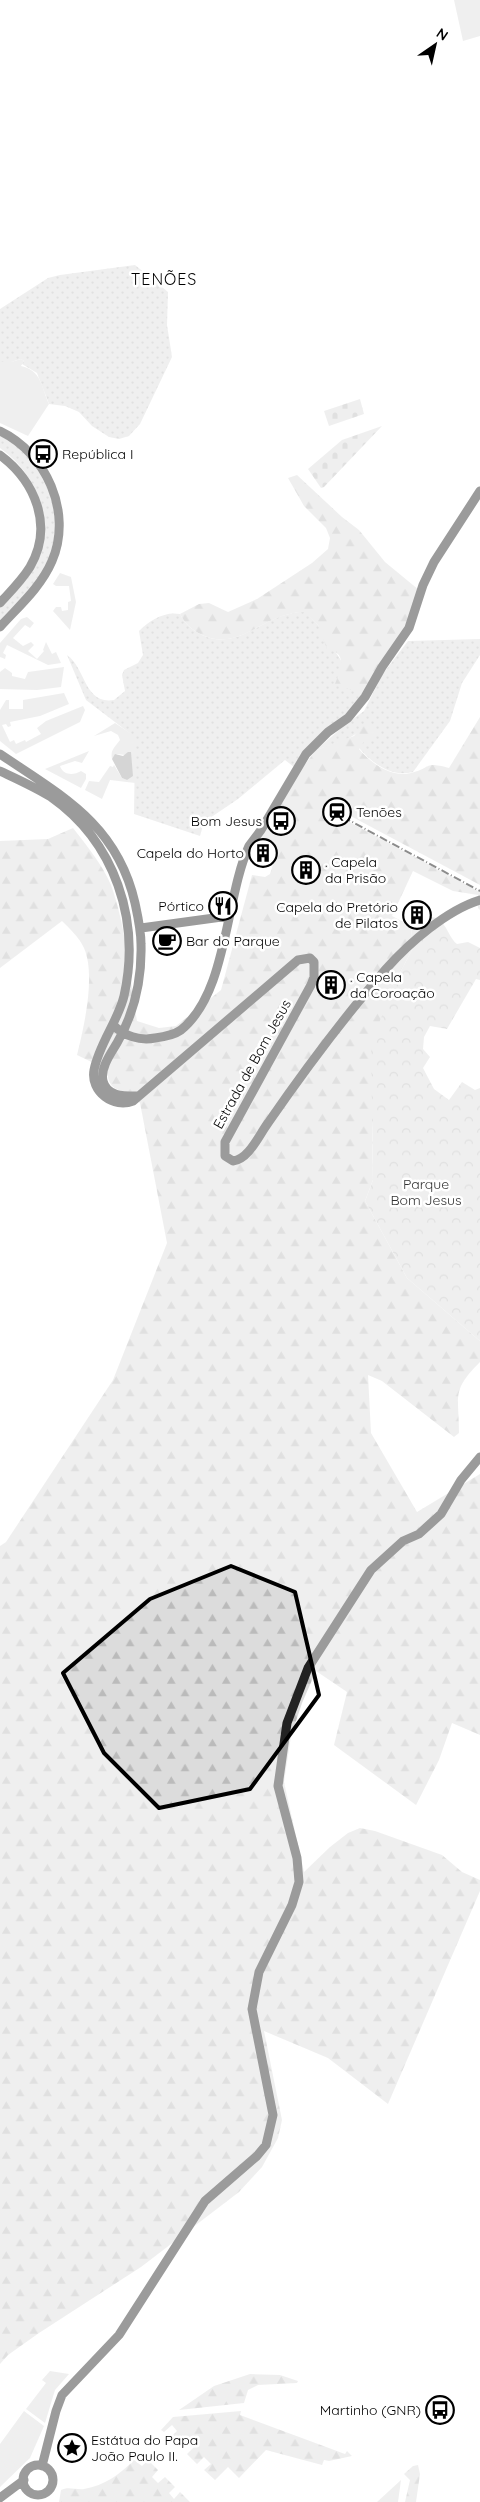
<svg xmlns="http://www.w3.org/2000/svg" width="480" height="2502" font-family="Quicksand,sans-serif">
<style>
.grass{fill:url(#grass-dots)}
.forest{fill:url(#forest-firs)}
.cemetery{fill:url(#cemetery-stones)}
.park{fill:url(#park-crowns)}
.garden{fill:#dcdcdc}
.water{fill:#a3a3a3}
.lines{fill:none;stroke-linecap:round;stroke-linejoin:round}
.secondary{stroke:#222;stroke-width:9}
.rail{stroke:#000;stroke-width:2;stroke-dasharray:8 2.5 1 2.5;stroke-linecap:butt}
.marked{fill:none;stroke:#000;stroke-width:4;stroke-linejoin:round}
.labels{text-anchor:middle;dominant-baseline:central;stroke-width:5;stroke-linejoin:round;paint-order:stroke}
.poi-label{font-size:14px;fill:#000;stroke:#fff;text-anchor:start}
.street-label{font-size:14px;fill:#000;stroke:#fff}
.park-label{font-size:14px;fill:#333;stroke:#fff}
.quarter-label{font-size:16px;letter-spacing:1px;fill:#000;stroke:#fff}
</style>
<defs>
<pattern id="grass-dots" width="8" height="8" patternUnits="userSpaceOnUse" patternTransform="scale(1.25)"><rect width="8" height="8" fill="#dcdcdc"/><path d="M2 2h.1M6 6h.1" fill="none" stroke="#bbb" stroke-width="1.8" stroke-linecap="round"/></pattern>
<pattern id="forest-firs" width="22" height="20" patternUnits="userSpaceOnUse" patternTransform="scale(1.25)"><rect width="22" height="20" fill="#dcdcdc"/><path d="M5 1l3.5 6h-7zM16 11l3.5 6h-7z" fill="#bbb"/></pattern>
<pattern id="cemetery-stones" width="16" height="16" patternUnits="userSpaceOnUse" patternTransform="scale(1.25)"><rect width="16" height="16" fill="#dcdcdc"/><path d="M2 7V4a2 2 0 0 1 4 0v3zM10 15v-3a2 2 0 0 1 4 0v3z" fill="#bbb"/></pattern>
<pattern id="park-crowns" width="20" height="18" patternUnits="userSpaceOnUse" patternTransform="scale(1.25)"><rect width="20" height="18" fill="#dcdcdc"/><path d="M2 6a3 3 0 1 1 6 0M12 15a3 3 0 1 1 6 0" fill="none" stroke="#bbb"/></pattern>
</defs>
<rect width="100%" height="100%" fill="#fff"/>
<path class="grass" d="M135,265L168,292L167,325L172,357L140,424L129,436L119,439L109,437L92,426L79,412L65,406L49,404L37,373L22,364L24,361L21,359L11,362H0V309L48,278L60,275Z
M0,435C8,441 18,446 25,453C57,484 65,537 40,575C29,592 14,607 0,621V608C11,596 24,584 33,570C60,527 38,475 0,448Z
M305,611L318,625L363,694L358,703L294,767L285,760L238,799L204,822L200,836L134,814L135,746L132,735L86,700L67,655C86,668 84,705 114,700L125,691L122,675L124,670L138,663L143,655L139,631C150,620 165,611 180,614C185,624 192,630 202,635C235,650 256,623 285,615C292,613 299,612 305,611Z
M480,639V655L462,683L450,721L413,772C392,778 372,763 359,748L360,729L359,732L346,740L316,750L345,725L364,711L382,675L408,641Z"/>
<path class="forest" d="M297,475L342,517L359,530L385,562L419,590L404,631L363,694L335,684C340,670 349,653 327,649L318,625L305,612C299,612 292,613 286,615C256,623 235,650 202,635C192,630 185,624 180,614L199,604L209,603L228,612L257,599L312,563L328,549L330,538L326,528L304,506L288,478Z
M480,717V885L345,813L346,811L342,808L344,804L337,800L326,818L335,823L337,819L341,820L342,818L480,892V910L478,908V895L453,891L413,871L392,916L411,926L413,948L394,984L372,1127L373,1180L365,1201L407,1278L480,1341V1362C451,1391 459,1395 459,1433L454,1437L382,1381L368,1375L371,1433L417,1512L480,1474V1735L452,1723L439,1760L416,1805L334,1745L347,1692L316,1671L302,1703L291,1736L284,1782L304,1872L330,1847L348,1833L360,1828L375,1831L442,1855L462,1872L480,1880V1891L388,2104L328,2058L264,2031L282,2120L278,2138L262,2167L239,2192L141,2267L39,2333L8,2355L0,2364V1546L6,1542L113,1380L167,1243L140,1103L129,1092C115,1092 106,1084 108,1070L77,1055C84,1027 96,975 84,948C79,937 70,929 62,921L0,968V841L48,839L73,828C87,846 102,864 111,885C126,926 130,978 137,1021L159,1028L176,1026L221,990L252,875L265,877L270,874L275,858L271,849L257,843L293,780L316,750L354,736L363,725L369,724L375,729L376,734L370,739L365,740L359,749C371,763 391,778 411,773C432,768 423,761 449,768Z
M250,2374L280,2375L298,2381L297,2383L258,2385L248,2390L244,2403L179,2410L214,2386Z
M241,2411L240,2415L345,2454L347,2451L352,2456L329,2461L324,2460L322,2465L266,2450L239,2478L228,2467L215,2480L204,2470L211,2464L204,2457L197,2464L187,2454L194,2447L187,2440L180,2447L170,2438L177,2431L172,2425L164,2432L161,2430L173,2417Z
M134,2460L142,2466L148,2460L158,2470L152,2477L158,2483L165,2477L175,2487L169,2493L174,2499L180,2492L190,2502H59L61,2490C68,2486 76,2490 84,2489C105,2485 119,2475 134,2460Z
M418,2465L420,2474L416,2502H405L410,2480L404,2474L413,2466Z"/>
<path class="cemetery" d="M360,399L364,414L329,426L324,411Z
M382,426L324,487L321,488L308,469L342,440Z"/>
<path class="park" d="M430,917C446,917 447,936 457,944L468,942L480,948V980L476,979L447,1029L430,1026L424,1037L423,1049L430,1057L423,1068L434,1089L449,1100L462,1082L475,1090L480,1088V1341L407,1278L365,1201L373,1180L371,1044L394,984L413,948L411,926Z"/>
<path class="garden" d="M454,0H480V36L463,41Z
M21,359L24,361L21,366C42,371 41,386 49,404L28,436L0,423V362H11Z
M60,573L71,577L76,602L70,630L53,611L56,607H61L62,611L68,610V602L71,601L69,586H56L53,584Z
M27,617L34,623L30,628L25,625L13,638L23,646L31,642L34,645L28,651L37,659L44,651L43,650L46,642L52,654L56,652L61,663L48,665L7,645L3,653L6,655L5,659L0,657V643L21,619Z
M5,668L12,673V676L25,679L28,672L64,667L61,687L37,690L0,689V672Z
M64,693L69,704L40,716L10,722L11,726L8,727L6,724L2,725L10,742L14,740L16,744L25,740L26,742L41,734L37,728L46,721L83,706L85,710L80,722L16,754L0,741V710L6,700H9V709H23V700Z
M115,723L133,735L135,740V783L110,780L102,799L85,790L89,781L99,782L110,766L113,767L114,765L122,778L127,780L125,755L117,754L112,759C110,750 115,747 120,740L118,735L111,731L94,736Z
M89,751L82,763L75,761L60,766C63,775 73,776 81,771L86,774V779L81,788L45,769Z
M50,2371L69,2374L55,2390L45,2423L26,2409L46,2383L42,2380Z
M24,2411L44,2426L30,2458L0,2487V2444Z
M401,2480L398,2502H377Z"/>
<path class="water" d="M128,752H131L133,776L127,780L122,778L112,759L115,754L123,756Z"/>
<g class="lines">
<path class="secondary" d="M0,431C46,453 73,512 52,561C41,587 19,606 0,627
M0,455C35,481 54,526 30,567C22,580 11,591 0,603
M0,754C62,796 117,824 135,903C138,917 141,930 141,944C142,979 135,1012 117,1043C111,1053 100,1068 103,1081C107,1097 125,1096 138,1096
M0,771C17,779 35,787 51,797C115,842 141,920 124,996C118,1021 99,1044 94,1070C90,1092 114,1109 133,1101L298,960L310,958L314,962V977L311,985L225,1142V1156L233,1161C249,1159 259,1135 268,1123C304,1071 345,1016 386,969C409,943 447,910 480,900
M141,928L229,916
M113,1025C124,1036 140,1041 155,1038C163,1037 174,1035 181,1030C228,992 225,898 249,846L261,830L306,754L328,732L348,718L365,697L382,667L409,628L423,585L434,562L480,491
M23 2480a15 15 0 1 1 30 0a15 15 0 1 1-30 0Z
M42,2466L56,2411L62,2395L119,2335L205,2201L257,2156L266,2145L273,2115L252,2009L259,1972L292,1905L299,1882L297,1858L278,1786L287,1723L308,1668L371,1570L403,1541L419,1534L441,1514L461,1480L480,1457
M0,2498L24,2480"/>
<path class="rail" d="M343,817L480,891"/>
</g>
<path d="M0 0H480V2502H0ZM231,1566L295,1592L319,1695L250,1789L159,1808L104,1753L63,1673L150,1599Z" fill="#fff" fill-opacity=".55" fill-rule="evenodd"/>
<path class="marked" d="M231,1566L295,1592L319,1695L250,1789L159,1808L104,1753L63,1673L150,1599Z"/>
<defs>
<symbol id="bus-ring" viewBox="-11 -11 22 22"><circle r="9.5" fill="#fff" stroke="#000" stroke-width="1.5"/><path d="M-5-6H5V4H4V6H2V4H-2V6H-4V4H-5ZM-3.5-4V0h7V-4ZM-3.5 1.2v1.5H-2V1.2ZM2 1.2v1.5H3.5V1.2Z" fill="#000"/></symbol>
<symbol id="station-ring" viewBox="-11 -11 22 22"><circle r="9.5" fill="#fff" stroke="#000" stroke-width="1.5"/><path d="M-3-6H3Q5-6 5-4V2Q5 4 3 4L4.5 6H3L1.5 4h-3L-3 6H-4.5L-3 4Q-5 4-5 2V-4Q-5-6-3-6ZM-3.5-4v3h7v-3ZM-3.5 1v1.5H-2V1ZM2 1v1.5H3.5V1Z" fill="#000"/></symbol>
<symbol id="building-ring" viewBox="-11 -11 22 22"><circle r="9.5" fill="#fff" stroke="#000" stroke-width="1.5"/><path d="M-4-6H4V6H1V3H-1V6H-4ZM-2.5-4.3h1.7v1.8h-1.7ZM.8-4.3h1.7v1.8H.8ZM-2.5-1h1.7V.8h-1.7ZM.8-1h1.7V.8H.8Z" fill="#000"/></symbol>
<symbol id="restaurant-ring" viewBox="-11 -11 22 22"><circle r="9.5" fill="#fff" stroke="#000" stroke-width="1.5"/><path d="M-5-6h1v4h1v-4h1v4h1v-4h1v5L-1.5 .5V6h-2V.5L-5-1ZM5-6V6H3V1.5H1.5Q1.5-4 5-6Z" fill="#000"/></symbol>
<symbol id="cafe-ring" viewBox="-11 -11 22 22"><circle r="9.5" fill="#fff" stroke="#000" stroke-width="1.5"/><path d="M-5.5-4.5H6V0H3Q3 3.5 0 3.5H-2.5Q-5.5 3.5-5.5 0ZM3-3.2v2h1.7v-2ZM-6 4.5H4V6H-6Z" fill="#000"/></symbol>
<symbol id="sight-ring" viewBox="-11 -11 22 22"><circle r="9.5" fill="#fff" stroke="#000" stroke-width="1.5"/><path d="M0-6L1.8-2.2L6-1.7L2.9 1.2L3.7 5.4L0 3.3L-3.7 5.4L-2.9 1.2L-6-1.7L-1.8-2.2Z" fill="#000"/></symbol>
</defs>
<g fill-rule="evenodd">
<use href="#bus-ring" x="27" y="438" width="32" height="32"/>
<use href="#station-ring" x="321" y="796" width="32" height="32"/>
<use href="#bus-ring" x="265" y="805" width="32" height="32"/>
<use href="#building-ring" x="247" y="837" width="32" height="32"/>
<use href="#building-ring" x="290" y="854" width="32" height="32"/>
<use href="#restaurant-ring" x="207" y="890" width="32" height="32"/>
<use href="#building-ring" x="401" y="899" width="32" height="32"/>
<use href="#cafe-ring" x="151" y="925" width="32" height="32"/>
<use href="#building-ring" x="315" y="969" width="32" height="32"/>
<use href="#bus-ring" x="424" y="2394" width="32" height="32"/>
<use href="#sight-ring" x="56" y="2432" width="32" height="32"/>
</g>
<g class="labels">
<g class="poi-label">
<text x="62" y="454">República I</text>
<text x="356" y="812">Tenões</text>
<text x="262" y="821" text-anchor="end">Bom Jesus</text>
<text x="244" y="853" text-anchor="end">Capela do Horto</text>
<text x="325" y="862">. Capela<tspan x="325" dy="16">da Prisão</tspan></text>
<text x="204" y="906" text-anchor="end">Pórtico</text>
<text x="398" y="907" text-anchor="end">Capela do Pretório<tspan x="398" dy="16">de Pilatos</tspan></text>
<text x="186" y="941">Bar do Parque</text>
<text x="350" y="977">. Capela<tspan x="350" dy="16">da Coroação</tspan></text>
<text x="421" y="2410" text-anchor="end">Martinho (GNR)</text>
<text x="91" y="2440">Estátua do Papa<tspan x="91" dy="16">João Paulo II.</tspan></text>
</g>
<g class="street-label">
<text transform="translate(252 1064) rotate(-61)">Estrada de Bom Jesus</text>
</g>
<g class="park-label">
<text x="426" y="1184">Parque<tspan x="426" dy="16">Bom Jesus</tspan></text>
</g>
<g class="quarter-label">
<text x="164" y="279">TENÕES</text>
</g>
</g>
<g transform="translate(435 45) rotate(34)" stroke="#ffffff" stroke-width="4" paint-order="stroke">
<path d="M0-4L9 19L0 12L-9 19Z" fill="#000000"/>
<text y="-8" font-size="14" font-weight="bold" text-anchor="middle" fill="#000000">N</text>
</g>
</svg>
